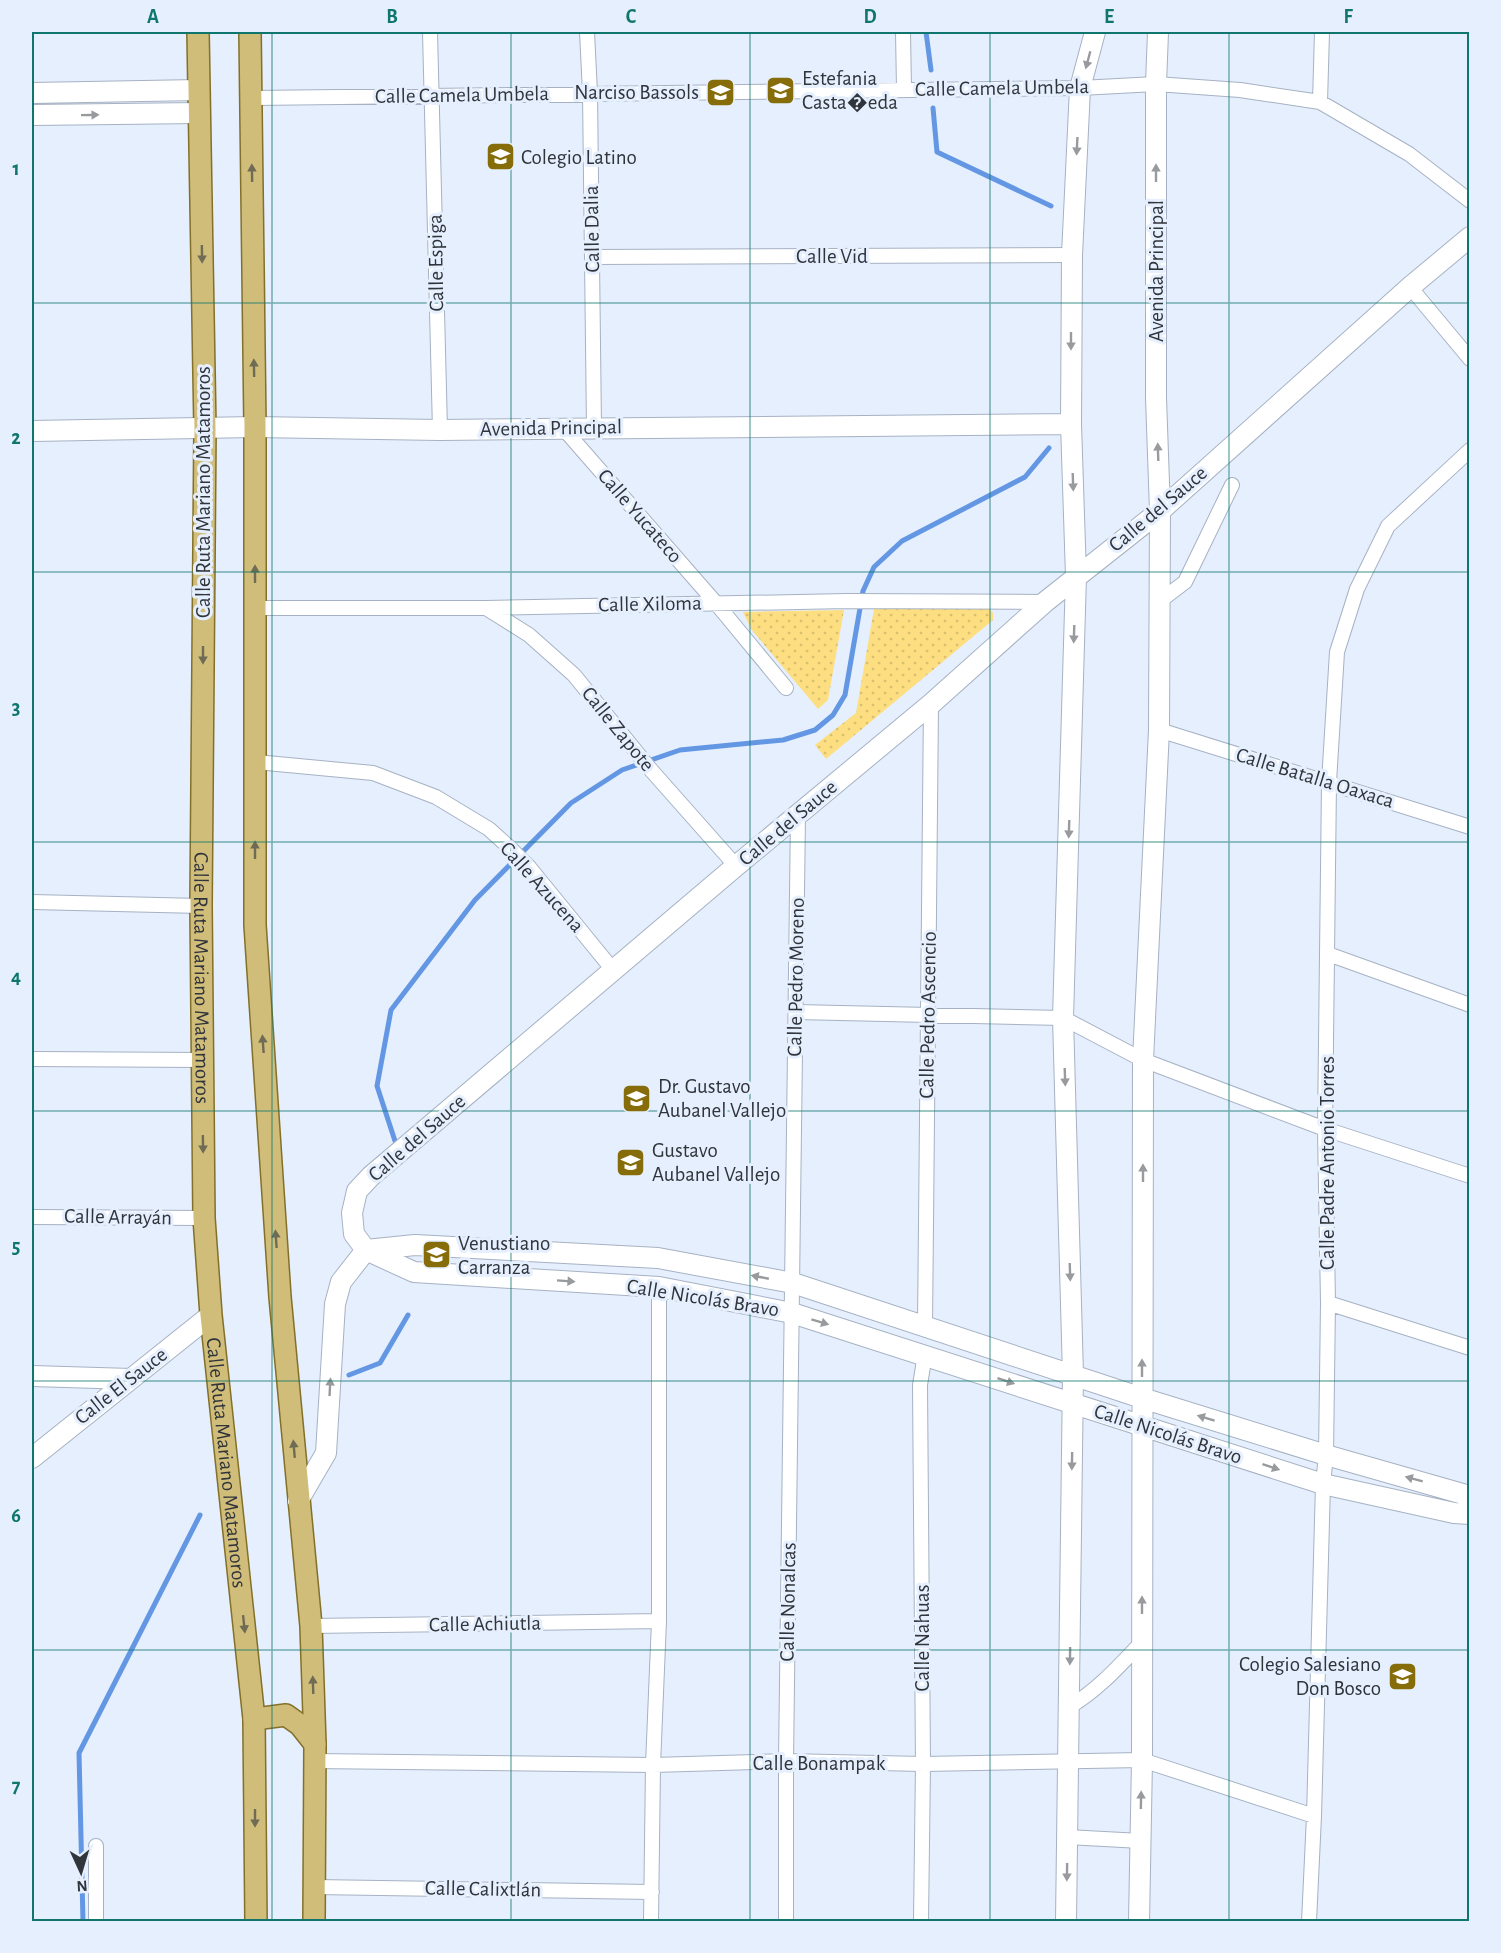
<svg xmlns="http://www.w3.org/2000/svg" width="1501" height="1953" font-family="'Alegreya Sans',sans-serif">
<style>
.green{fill:url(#green-dots)}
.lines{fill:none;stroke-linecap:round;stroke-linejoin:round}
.stream{stroke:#6397e4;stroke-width:5}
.street-casing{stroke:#a6b2c3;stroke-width:16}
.secondary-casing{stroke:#a6b2c3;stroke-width:22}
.primary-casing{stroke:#837029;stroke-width:24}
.street{stroke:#fff;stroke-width:14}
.secondary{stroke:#fff;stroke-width:20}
.primary{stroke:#d0bd79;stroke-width:21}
.oneway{fill:#989a9d}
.oneway2{fill:#706b54}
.grid{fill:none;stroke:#0f766e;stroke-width:1.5;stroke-opacity:0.55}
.labels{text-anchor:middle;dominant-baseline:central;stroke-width:6;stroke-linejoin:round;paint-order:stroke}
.poi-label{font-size:21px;fill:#30343b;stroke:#e5effe;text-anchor:start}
.street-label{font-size:21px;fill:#30343b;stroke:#e5effe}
.neatline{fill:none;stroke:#0f766e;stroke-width:2}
.grid-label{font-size:20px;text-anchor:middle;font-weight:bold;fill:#0f766e}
</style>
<defs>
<pattern id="green-dots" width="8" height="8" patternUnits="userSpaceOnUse" patternTransform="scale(1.5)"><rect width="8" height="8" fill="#fddf81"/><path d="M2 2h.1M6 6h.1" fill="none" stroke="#d9c070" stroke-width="1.8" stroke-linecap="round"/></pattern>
</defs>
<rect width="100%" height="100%" fill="#e5effe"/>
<path class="green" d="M987,607L993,613V620L826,759L815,745L856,713L874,609Z
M844,610L828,700L818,709L751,629L743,612Z"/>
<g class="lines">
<path class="stream" d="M926,32L931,70
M933,108L937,152L1051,206
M395,1141L377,1086L391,1010L475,900L571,803L622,770L680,750L783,740L815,730L833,715L845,695L863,591L874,567L902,541L1025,477L1049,448
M349,1375L380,1363L408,1315
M83,1922L79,1753L200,1515"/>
<defs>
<path id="street" d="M430,32L440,430
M587,32L590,93L594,427
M903,32L904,89
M252,98L1080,88L1156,84L1240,90L1320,102L1409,154L1470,201
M1320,102L1322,32
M592,257L1072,255
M1410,287L1470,359
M563,428L715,602L786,688
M1160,601L1185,582L1232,485
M255,608H486L847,601L1045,602
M486,608L529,635L574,675L651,770L736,866
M1159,730L1470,827
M256,762L373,773L436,797L489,829L510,848L529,867L613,970
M32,902L201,906
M1328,954L1470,1005
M796,1012L1063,1018L1143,1060L1325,1129L1470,1176
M32,1059L202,1060
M32,1217L204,1218
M1328,1303L1470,1348
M925,1326L931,704
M311,1626L659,1621
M1069,1707C1097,1691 1120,1665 1142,1642
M314,1761L653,1765L786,1761L923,1764L1142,1760L1314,1816
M1067,1837L1141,1841
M96,1846V1922
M315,1887L652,1892
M651,1922L653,1765L659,1621V1287
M786,1922V1761L798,814
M921,1922L923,1764L920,1385L925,1354
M1309,1922L1314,1816L1323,1484L1326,1455L1328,1303L1325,1129L1329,782L1337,652L1357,589L1388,526L1470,450"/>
<path id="secondary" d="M32,93L198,90
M32,115L199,113
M1470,237L1410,287L1160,511L1045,602L931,704L736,866L371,1176L357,1191L352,1213L354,1234L366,1250L414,1272L659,1287L792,1313L1323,1484L1454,1513L1470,1514
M32,431L255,427L440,430L1071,424
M366,1250L415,1245L658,1258L793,1283L1142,1398L1326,1455L1470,1496
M32,1376L131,1379
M32,1458L211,1315
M298,1501L326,1453L335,1304L341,1282L366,1250
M1066,1922L1073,1375L1063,1018L1076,576L1071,424L1072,255L1080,88L1095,32
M1139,1922L1142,1760L1143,1060L1159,730L1160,511L1156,398V84L1158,32"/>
<g id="primary">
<path id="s1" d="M198,32L205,429L201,906L204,1218L211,1315L254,1719L256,1922"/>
<path d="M250,32L255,427V925L280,1297L311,1626L315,1744L314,1922"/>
<path d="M254,1719L286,1715L300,1725L315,1744"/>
</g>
</defs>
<use href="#street" class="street-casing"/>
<use href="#secondary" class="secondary-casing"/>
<use href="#primary" class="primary-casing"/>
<use href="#street" class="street"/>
<use href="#secondary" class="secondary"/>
<use href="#primary" class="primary"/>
</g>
<defs><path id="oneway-solid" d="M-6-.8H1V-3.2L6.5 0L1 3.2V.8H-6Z" transform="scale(1.5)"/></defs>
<g class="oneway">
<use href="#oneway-solid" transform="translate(1088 60) rotate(105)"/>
<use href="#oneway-solid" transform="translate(90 115) rotate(-1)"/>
<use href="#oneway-solid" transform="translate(1077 146) rotate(93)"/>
<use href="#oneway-solid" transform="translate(1156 173) rotate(-90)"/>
<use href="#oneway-solid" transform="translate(1071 341) rotate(90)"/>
<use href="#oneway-solid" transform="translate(1158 452) rotate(-92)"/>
<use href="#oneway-solid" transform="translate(1073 482) rotate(88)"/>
<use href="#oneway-solid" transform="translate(1074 634) rotate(92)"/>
<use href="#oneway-solid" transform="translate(1069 829) rotate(92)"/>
<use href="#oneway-solid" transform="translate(1065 1077) rotate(88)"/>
<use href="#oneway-solid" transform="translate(1143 1173) rotate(-90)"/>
<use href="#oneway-solid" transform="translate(1070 1272) rotate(88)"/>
<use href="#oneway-solid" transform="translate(760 1277) rotate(-169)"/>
<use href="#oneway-solid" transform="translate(566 1281) rotate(4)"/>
<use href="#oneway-solid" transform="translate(820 1322) rotate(17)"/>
<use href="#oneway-solid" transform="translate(1142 1368) rotate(-90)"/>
<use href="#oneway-solid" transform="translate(1006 1381) rotate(18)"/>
<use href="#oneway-solid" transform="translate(330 1387) rotate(-87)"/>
<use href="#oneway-solid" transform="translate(1206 1418) rotate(-163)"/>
<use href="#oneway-solid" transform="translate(1072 1461) rotate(91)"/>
<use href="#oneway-solid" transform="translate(1271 1467) rotate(18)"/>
<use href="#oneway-solid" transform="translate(1414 1479) rotate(-165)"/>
<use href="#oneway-solid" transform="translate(1142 1605) rotate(-90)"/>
<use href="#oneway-solid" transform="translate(1070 1656) rotate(91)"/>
<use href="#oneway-solid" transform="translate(1141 1800) rotate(-89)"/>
<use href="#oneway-solid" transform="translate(1067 1872) rotate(91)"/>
</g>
<g class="oneway2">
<use href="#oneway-solid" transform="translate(252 173) rotate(-91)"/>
<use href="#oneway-solid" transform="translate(202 254) rotate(89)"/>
<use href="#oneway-solid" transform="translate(254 368) rotate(-91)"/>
<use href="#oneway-solid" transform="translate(255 574) rotate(-90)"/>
<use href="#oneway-solid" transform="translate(203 655) rotate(90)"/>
<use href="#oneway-solid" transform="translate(255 850) rotate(-90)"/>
<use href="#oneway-solid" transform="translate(263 1044) rotate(-94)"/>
<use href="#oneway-solid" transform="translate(203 1144) rotate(89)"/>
<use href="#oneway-solid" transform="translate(276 1239) rotate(-94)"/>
<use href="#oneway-solid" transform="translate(294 1449) rotate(-95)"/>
<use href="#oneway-solid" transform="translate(244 1624) rotate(84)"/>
<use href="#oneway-solid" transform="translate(313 1685) rotate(-92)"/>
<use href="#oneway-solid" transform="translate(255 1818) rotate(90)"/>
</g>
<path class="grid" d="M272,32V1922M511,32V1922M750,32V1922M990,32V1922M1229,32V1922M32,303H1470M32,572H1470M32,842H1470M32,1111H1470M32,1381H1470M32,1650H1470"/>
<defs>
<symbol id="school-square" viewBox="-11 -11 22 22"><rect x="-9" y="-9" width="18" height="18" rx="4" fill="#866d0a" stroke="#e5effe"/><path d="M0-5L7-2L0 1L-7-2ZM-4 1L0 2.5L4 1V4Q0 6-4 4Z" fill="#fff"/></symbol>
</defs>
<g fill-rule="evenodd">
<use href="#school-square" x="764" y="74" width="33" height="33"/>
<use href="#school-square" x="704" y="76" width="33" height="33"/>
<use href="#school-square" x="484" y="140" width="33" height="33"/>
<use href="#school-square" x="620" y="1082" width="33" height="33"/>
<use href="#school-square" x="614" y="1146" width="33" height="33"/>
<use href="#school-square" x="420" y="1238" width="33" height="33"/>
<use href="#school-square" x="1386" y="1660" width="33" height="33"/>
</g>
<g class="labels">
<g class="poi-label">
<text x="802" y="78">Estefania<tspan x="802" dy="24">Casta�eda</tspan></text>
<text x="699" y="92" text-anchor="end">Narciso Bassols</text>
<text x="521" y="157">Colegio Latino</text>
<text x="658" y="1086">Dr. Gustavo<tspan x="658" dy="24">Aubanel Vallejo</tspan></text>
<text x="652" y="1150">Gustavo<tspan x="652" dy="24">Aubanel Vallejo</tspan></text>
<text x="458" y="1243">Venustiano<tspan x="458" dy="24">Carranza</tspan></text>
<text x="1381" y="1664" text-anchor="end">Colegio Salesiano<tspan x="1381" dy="24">Don Bosco</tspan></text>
</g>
<g class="street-label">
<text transform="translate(1002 88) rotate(-1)">Calle Camela Umbela</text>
<text transform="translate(462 95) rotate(-1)">Calle Camela Umbela</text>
<text transform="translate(592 229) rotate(-91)">Calle Dalia</text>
<text x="832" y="256">Calle Vid</text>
<text transform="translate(436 263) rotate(-91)">Calle Espiga</text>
<text transform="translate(1156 271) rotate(-90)">Avenida Principal</text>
<text transform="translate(551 428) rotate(-1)">Avenida Principal</text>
<text transform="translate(203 492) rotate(-90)">Calle Ruta Mariano Matamoros</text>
<text transform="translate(1158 509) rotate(-40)">Calle del Sauce</text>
<text transform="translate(640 516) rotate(49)">Calle Yucateco</text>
<text transform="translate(650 604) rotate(-1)">Calle Xiloma</text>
<text transform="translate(618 729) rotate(51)">Calle Zapote</text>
<text transform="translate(1315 778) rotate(17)">Calle Batalla Oaxaca</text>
<text transform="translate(788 823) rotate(-40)">Calle del Sauce</text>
<text transform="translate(542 887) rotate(48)">Calle Azucena</text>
<text transform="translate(796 977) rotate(-89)">Calle Pedro Moreno</text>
<text stroke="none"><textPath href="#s1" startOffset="946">Calle Ruta Mariano Matamoros</textPath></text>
<text transform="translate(928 1015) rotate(-89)">Calle Pedro Ascencio</text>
<text transform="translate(417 1138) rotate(-41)">Calle del Sauce</text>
<text transform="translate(1327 1163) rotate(-90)">Calle Padre Antonio Torres</text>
<text transform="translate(118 1217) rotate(1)">Calle Arrayán</text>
<text transform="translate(703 1298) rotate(9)">Calle Nicolás Bravo</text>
<text transform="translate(121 1386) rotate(-38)">Calle El Sauce</text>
<text transform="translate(1168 1434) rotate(18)">Calle Nicolás Bravo</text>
<text stroke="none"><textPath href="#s1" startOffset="1432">Calle Ruta Mariano Matamoros</textPath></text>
<text transform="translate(788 1602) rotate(-89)">Calle Nonalcas</text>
<text transform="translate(485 1624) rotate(-1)">Calle Achiutla</text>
<text transform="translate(922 1638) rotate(-90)">Calle Nahuas</text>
<text x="819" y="1763">Calle Bonampak</text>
<text transform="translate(483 1889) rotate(1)">Calle Calixtlán</text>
</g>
</g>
<rect width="1501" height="1953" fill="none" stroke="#e5effe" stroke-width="66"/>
<g transform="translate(81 1872) rotate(176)" stroke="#e5effe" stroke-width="4.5" paint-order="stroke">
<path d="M0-4.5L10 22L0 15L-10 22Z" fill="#30343b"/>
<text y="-9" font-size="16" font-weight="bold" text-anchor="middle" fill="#30343b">N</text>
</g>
<rect x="33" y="33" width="1435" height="1887" class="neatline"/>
<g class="grid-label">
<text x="153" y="23">A</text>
<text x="392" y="23">B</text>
<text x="631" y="23">C</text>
<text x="870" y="23">D</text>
<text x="1109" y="23">E</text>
<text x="1348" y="23">F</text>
<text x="16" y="175">1</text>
<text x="16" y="444">2</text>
<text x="16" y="714">3</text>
<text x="16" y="983">4</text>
<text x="16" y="1253">5</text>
<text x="16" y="1522">6</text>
<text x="16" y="1792">7</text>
</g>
</svg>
